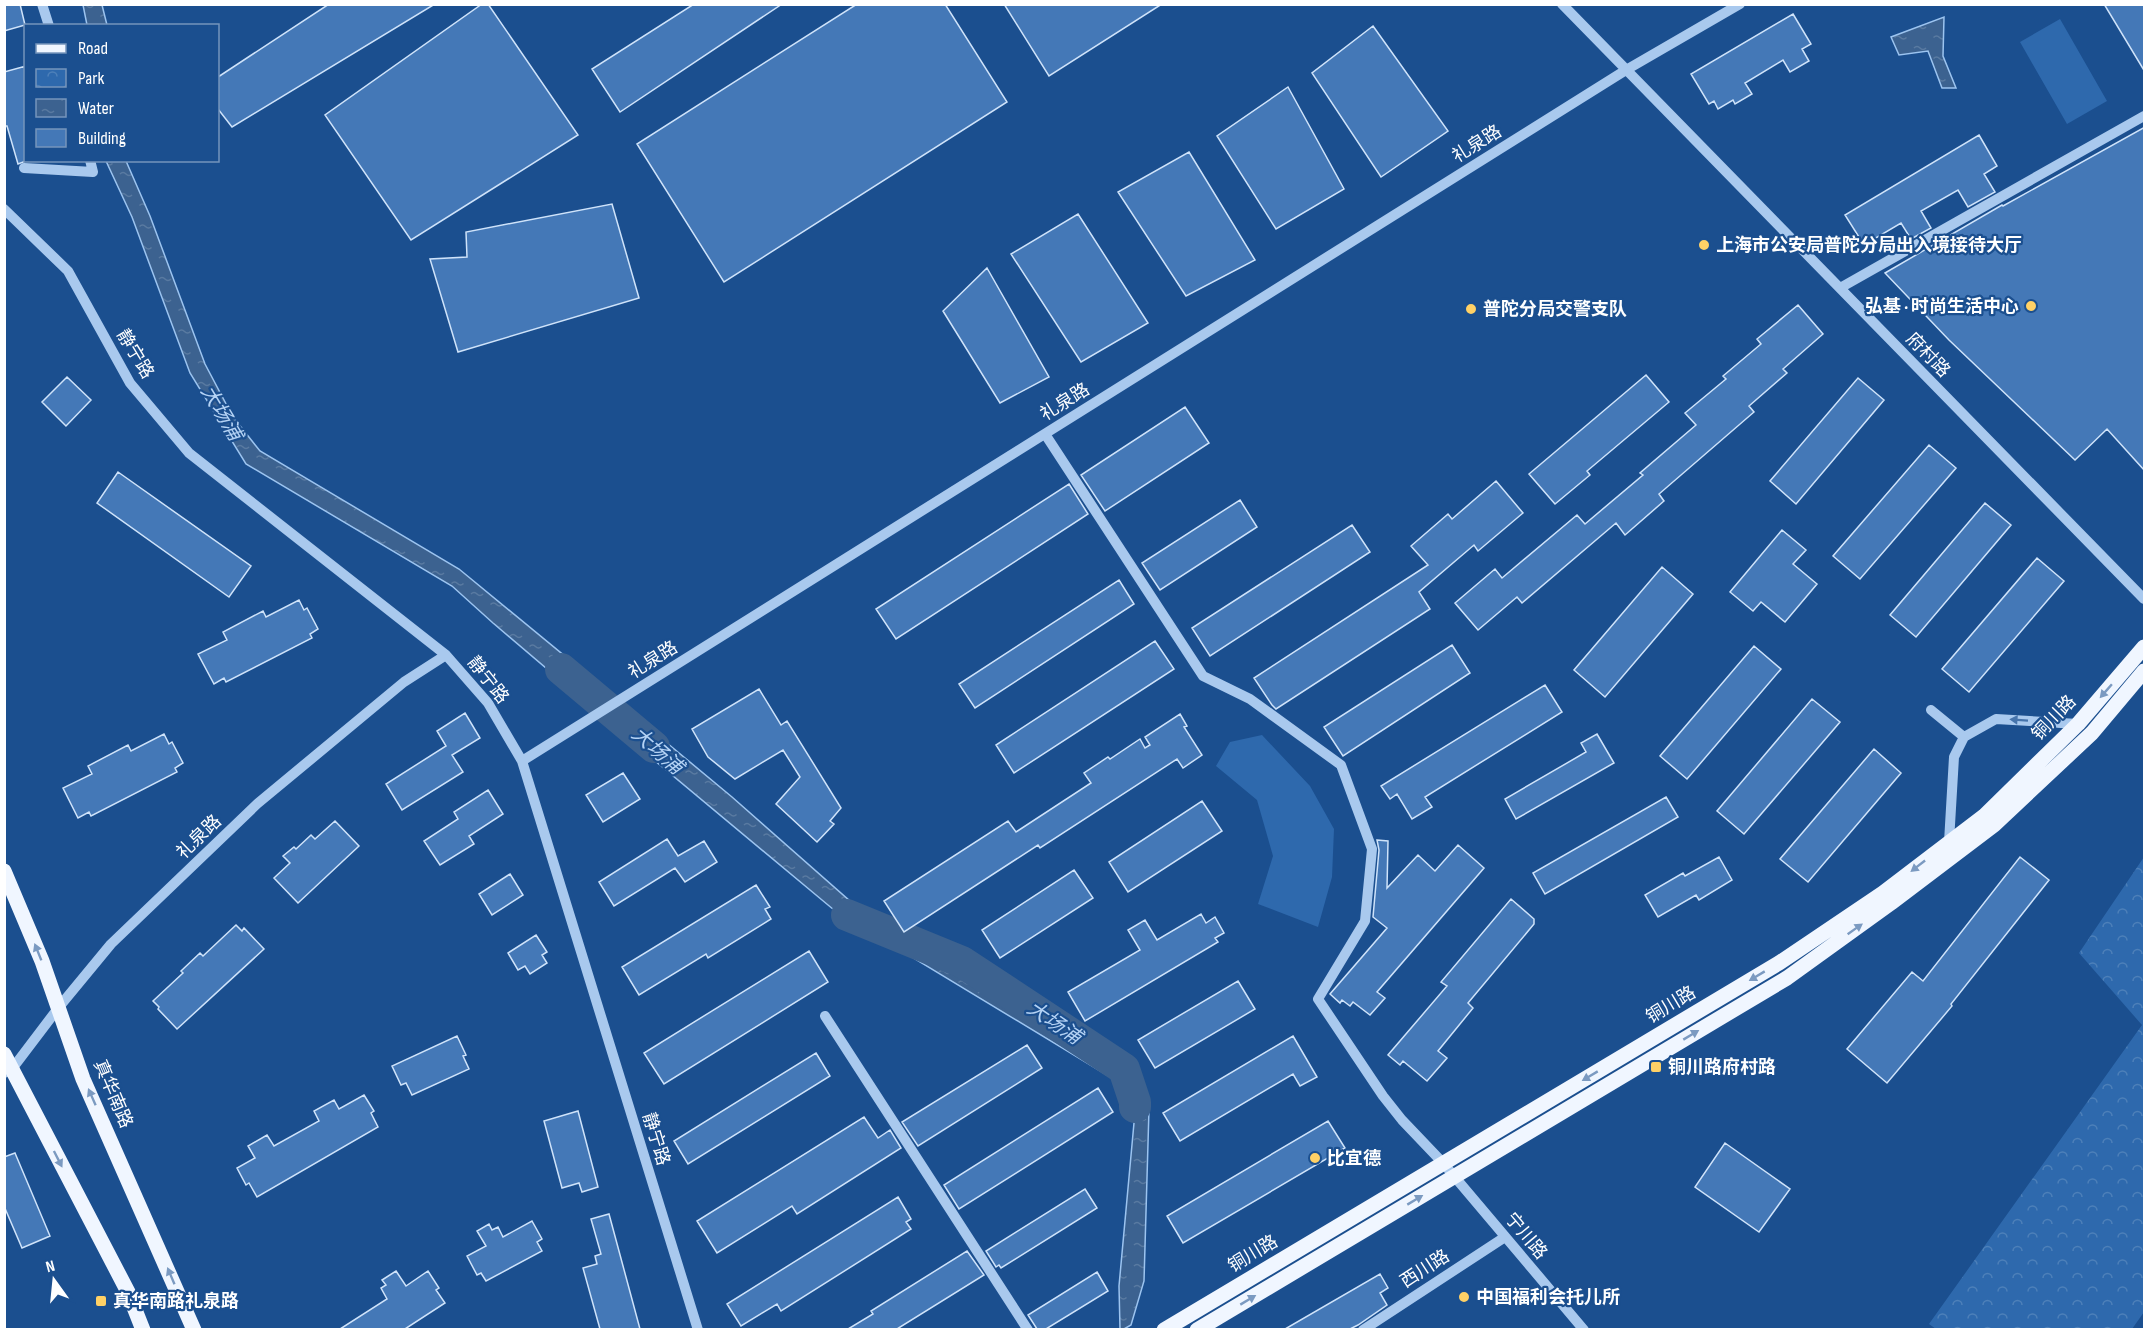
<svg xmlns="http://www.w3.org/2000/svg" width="2149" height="1334" font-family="'Sofia Sans Condensed','Noto Sans SC',sans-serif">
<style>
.grass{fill:#2e69ad}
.park{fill:url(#park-crowns)}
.water{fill:url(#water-ripples);stroke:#9cc4f0;stroke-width:1.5}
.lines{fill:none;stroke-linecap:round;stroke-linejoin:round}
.river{stroke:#3c6290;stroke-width:32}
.building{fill:#4478b7;stroke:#cfe3fa;stroke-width:1.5}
.minor{stroke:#a9c9ee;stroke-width:10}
.major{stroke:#f0f6ff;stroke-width:15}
.oneway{fill:#7b9ac1}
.oneway2{fill:#4674ac}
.poi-dot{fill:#ffd166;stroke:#1b4f8f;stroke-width:2}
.labels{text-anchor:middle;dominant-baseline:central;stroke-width:4.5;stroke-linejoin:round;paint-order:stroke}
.street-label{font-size:18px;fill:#fff;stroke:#1b4f8f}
.poi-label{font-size:18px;font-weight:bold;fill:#fff;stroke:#1b4f8f;text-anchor:start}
.water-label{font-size:20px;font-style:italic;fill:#b5d3f5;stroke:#1b4f8f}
</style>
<defs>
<pattern id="park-crowns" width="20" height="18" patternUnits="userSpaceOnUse" patternTransform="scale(1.5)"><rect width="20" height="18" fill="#2e69ad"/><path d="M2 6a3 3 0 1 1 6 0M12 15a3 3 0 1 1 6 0" fill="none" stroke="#4d80b9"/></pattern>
<pattern id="water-ripples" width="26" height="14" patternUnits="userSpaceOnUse" patternTransform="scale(1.5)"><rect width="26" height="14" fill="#3c6290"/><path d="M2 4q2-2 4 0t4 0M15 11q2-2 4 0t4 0" fill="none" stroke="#597aa1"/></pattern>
</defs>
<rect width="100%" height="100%" fill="#1b4f8f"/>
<path class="grass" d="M2060,19L2107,101L2067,124L2020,42Z
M1262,735L1310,786L1334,829L1332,877L1318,927L1258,904L1273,856L1257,800L1216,766L1230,742Z"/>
<path class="park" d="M2144,857V1312L2132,1329H1936L1929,1324L2142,1025L2079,953Z"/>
<path class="water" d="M83,5H102L107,25H87Z
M1944,17L1943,56L1956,88H1942L1928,51L1899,55L1891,37Z
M106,161H126L150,216L205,364L233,417L260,451L459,569L606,690L586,702L493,623L452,586L246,464L190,373L132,217Z
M632,714L732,797L883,930L962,962L1124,1069L1149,1109L1144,1281L1131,1325L1124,1329H1120L1119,1286L1135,1112L1112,1078L834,910L612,725Z"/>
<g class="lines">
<path class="river" d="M561,669L654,747
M847,915L962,962L1124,1069L1135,1102V1107"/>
</g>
<path class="building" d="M4,4H20L25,25L4,31Z
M329,4H435L232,127L218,109V77Z
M482,4H488L578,135L411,240L325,115Z
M694,4H782L620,112L592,69Z
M857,4H945L1007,102L724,282L637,144Z
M1004,4H1162L1049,76Z
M2104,4H2145V72Z
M1793,14L1811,44L1802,49L1809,61L1790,72L1783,60L1745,83L1752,94L1735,104L1733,100L1718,109L1714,101L1709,104L1691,74Z
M1373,26L1448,131L1381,177L1312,73Z
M26,66V161L18,164L7,126H4V72Z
M1288,87L1344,189L1276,229L1217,136Z
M2145,127V471L2107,429L2075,460L1949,340L1885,273L2002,205L2003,206Z
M1979,135L1997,166L1984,174L1995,192L1968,207L1958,190L1921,211L1931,228L1911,239L1901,223L1864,245L1845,215Z
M1189,152L1255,260L1186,296L1118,192Z
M612,204L639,298L458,352L430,259L467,257L466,232Z
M1078,214L1148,323L1081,362L1011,254Z
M987,268L1049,377L1000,403L943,311Z
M1798,305L1823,334L1783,369L1787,373L1749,406L1754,412L1659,494L1664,501L1625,535L1616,523L1522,603L1517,597L1478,630L1455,603L1495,569L1502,578L1577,515L1585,524L1643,475L1640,473L1696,425L1685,413L1726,379L1723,376L1761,344L1757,339Z
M1646,375L1669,402L1587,471L1590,475L1555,504L1529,474Z
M67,377L91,400L66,426L42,402Z
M1858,378L1884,400L1796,504L1770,481Z
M1185,407L1209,443L1105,511L1081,475Z
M1929,445L1956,468L1860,579L1833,556Z
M118,472L251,566L229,597L97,503Z
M1496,481L1523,513L1478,551L1474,545L1419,592L1430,609L1276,709L1272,705L1254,678L1428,565L1411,546L1448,514L1452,519Z
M1069,484L1088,514L896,639L876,609Z
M1240,500L1257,527L1160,590L1142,563Z
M1985,503L2011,525L1916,637L1890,615Z
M1352,525L1370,552L1210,656L1192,628Z
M1782,530L1806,550L1793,564L1817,584L1785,622L1761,602L1753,611L1730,592Z
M2037,558L2064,581L1969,692L1942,669Z
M1662,567L1693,594L1605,697L1574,670Z
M1119,580L1134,604L975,708L959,684Z
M299,600L304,610L307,608L318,629L310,634L312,638L226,682L224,678L214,684L198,654L227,640L223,632L263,611L266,617Z
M1155,641L1174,669L1014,773L996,745Z
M1452,645L1470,673L1343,756L1324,727Z
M1754,646L1781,669L1687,779L1660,756Z
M1545,685L1562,712L1425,797L1432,807L1412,819L1397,794L1390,799L1381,786Z
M759,689L781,725L787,721L841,808L830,821L834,824L817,842L776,804L800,777L783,750L735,779L708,757L692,729Z
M1812,699L1840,722L1744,834L1717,811Z
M465,713L480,738L452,755L463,772L402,810L386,784L446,746L437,731Z
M1180,714L1187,726L1184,727L1202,755L1183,768L1177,759L1040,848L1038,845L904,932L884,901L1008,821L1016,832L1091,783L1084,773L1108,757L1110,759L1140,739L1145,748L1150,745L1145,737Z
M164,734L169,744L172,742L183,763L175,768L177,772L91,816L89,812L78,818L63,788L92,774L88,766L128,745L131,751Z
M1597,734L1614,763L1516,819L1505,799L1586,752L1581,743Z
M1874,749L1901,773L1808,882L1780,859Z
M623,773L640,799L603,822L586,795Z
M488,790L503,814L469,836L474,844L440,865L424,841L458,819L454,812Z
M1666,797L1678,817L1545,894L1533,873Z
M1202,801L1222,831L1128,892L1109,862Z
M335,821L359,846L298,903L274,878L290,863L283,856L294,847L296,849L311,835L315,839Z
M667,839L678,856L704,841L717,862L685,882L675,868L614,906L599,882Z
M1377,840L1388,841L1387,888L1418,855L1435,871L1458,845L1484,868L1377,992L1385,998L1370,1015L1353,1002L1350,1006L1342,1000L1340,1003L1330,994L1387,928L1373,917L1379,850Z
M1719,857L1732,880L1699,900L1696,895L1658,917L1645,895L1683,873L1685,876Z
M2020,857L2049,880L1951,1004L1952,1006L1887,1083L1847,1049L1912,972L1923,981Z
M1074,870L1093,898L1000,958L982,930Z
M510,874L523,895L492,915L479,894Z
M756,885L770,907L765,909L771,919L708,958L706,954L639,995L622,967Z
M1511,899L1534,919V924L1468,1003L1473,1008L1438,1051L1447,1058L1427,1081L1403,1061L1400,1065L1388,1055L1447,986L1441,982Z
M1201,914L1206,923L1215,917L1224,933L1215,938L1218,942L1085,1021L1068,992L1140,950L1128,930L1145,920L1157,940Z
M236,925L242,931L244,928L264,949L177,1029L158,1009L159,1007L153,1001L183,973L181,971L200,953L203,956Z
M536,935L547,952L542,955L547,963L530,974L525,966L518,970L508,953Z
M809,951L828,982L664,1084L644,1053Z
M1238,981L1255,1009L1155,1068L1138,1040Z
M457,1036L466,1055L463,1056L469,1069L412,1095L406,1083L401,1085L392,1066Z
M1293,1036L1317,1077L1300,1086L1293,1074L1180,1141L1163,1113Z
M1027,1045L1042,1068L918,1146L902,1122Z
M816,1053L830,1076L688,1164L674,1141Z
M1098,1088L1113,1112L959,1209L944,1185Z
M364,1095L374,1111L371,1113L378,1127L257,1197L249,1183L246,1185L237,1168L255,1158L248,1146L267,1135L274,1146L319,1121L314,1111L334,1100L339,1109Z
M578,1111L598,1187L582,1192L579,1183L562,1188L544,1121Z
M864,1117L878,1138L890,1130L901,1148L797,1214L792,1206L717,1253L697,1221Z
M1328,1121L1345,1148L1183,1243L1167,1216Z
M1725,1143L1790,1189L1759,1232L1695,1187Z
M15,1153L50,1236L22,1248L4,1206V1157Z
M1085,1189L1097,1208L1001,1268L999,1265L996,1267L986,1251Z
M898,1197L911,1219L906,1222L911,1229L781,1311L777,1304L741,1326L727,1304Z
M609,1214L640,1329H600L583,1268L597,1264L595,1256L601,1254L591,1219Z
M532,1221L542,1239L537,1242L542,1251L486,1281L481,1273L477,1275L467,1256L486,1246L477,1231L489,1224L492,1230L498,1227L503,1237Z
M967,1251L984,1275L897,1329H848L873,1314L871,1311Z
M396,1271L406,1286L428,1271L439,1288L436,1290L445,1303L405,1329H340L387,1299L381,1288L386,1285L382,1280Z
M1097,1272L1108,1291L1046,1329H1037L1028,1315Z
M1380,1274L1388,1288L1380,1293L1387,1305L1358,1325L1350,1329H1285Z"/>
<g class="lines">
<path class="minor" d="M42,4L49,26
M1562,4L2144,599
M24,168L93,172L90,160
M4,209L68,271L130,383L189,453L446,655L488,703L522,761L698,1330
M1840,288L2144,116
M1045,434L1203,676L1250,699L1341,765L1372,849L1365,921L1318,999L1383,1096L1402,1120L1443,1163L1584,1330
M1931,710L1964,737
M522,761L1626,70L1740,4
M1949,842L1954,757L1964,737L1996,719L2078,724
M825,1016L1028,1330
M4,1073L12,1069L59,1007L111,944L257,804L404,682L446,655
M1363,1330L1505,1237"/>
<path class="major" d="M4,871L42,961L83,1079L194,1330
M4,1054L128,1292L143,1330
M1164,1330L1779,963L1883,893L1984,816L2078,724L2144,647
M1197,1330L1787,978L1891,903L1994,825L2092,733L2144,671"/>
</g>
<defs><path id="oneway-solid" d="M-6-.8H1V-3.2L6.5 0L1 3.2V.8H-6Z" transform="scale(1.5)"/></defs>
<g class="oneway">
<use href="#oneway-solid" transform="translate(2106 691) rotate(131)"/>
<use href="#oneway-solid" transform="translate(1918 866) rotate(142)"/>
<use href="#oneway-solid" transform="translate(1855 929) rotate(-35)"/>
<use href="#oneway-solid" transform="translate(38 952) rotate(-112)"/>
<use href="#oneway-solid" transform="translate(1757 976) rotate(149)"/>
<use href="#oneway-solid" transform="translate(1691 1035) rotate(-31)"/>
<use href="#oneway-solid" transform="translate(1590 1076) rotate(149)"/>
<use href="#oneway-solid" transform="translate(92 1097) rotate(-114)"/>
<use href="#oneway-solid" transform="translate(58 1159) rotate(63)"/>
<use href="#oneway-solid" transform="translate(1415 1200) rotate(-31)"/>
<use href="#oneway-solid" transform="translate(171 1276) rotate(-113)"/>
<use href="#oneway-solid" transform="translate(1248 1300) rotate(-31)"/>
</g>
<use class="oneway2" href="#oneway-solid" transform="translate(2019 720) rotate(-176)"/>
<g class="poi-dot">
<circle cx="1704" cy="245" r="6"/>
<circle cx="2031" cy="306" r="6"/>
<circle cx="1471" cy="309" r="6"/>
<rect x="1650" y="1061" width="12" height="12" rx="3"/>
<circle cx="1315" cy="1158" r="6"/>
<circle cx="1464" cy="1297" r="6"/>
<rect x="95" y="1295" width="12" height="12" rx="3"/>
</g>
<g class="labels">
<g class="street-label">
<text transform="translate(1477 144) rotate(-32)">礼泉路</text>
<text transform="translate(135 354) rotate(59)">静宁路</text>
<text transform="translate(1928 355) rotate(46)">府村路</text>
<text transform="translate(1065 402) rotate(-32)">礼泉路</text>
<text transform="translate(653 660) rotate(-32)">礼泉路</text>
<text transform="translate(488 680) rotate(52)">静宁路</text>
<text transform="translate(2054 718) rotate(-46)">铜川路</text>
<text transform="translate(199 837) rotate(-44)">礼泉路</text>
<text transform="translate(1671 1005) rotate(-31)">铜川路</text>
<text transform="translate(113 1094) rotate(67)">真华南路</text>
<text transform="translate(656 1139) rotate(73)">静宁路</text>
<text transform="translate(1526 1236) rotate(50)">宁川路</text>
<text transform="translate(1253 1254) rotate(-31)">铜川路</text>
<text transform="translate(1425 1269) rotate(-33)">西川路</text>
</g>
<g class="poi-label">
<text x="1716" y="245">上海市公安局普陀分局出入境接待大厅</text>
<text x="2019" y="306" text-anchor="end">弘基 · 时尚生活中心</text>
<text x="1483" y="309">普陀分局交警支队</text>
<text x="1668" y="1067">铜川路府村路</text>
<text x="1327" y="1158">比宜德</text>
<text x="1476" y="1297">中国福利会托儿所</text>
<text x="113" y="1301">真华南路礼泉路</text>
</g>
<g class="water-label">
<text transform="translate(221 413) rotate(59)">大场浦</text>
<text transform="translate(657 751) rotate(41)">大场浦</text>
<text transform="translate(1054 1023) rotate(34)">大场浦</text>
</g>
</g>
<rect width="2149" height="1334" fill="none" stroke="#ffffff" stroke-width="12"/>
<rect x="24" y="24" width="195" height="138" fill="#1b4f8f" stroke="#7695bc" stroke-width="1.5"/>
<rect x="36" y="44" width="30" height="9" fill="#f0f6ff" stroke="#7695bc" stroke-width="1.5"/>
<text x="78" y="54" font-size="18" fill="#ffffff">Road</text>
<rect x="36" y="69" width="30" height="18" fill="url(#park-crowns)" stroke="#7695bc" stroke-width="1.5"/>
<text x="78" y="84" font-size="18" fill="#ffffff">Park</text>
<rect x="36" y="99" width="30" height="18" fill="url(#water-ripples)" stroke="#7695bc" stroke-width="1.5"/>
<text x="78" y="114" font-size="18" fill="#ffffff">Water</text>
<rect x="36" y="129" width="30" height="18" fill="#4478b7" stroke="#7695bc" stroke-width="1.5"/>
<text x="78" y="144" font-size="18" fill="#ffffff">Building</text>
<g transform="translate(54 1280) rotate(345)" stroke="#1b4f8f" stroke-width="4.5" paint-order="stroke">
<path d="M0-4.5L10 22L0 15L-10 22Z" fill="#ffffff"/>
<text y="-9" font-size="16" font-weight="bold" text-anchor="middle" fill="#ffffff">N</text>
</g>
</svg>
